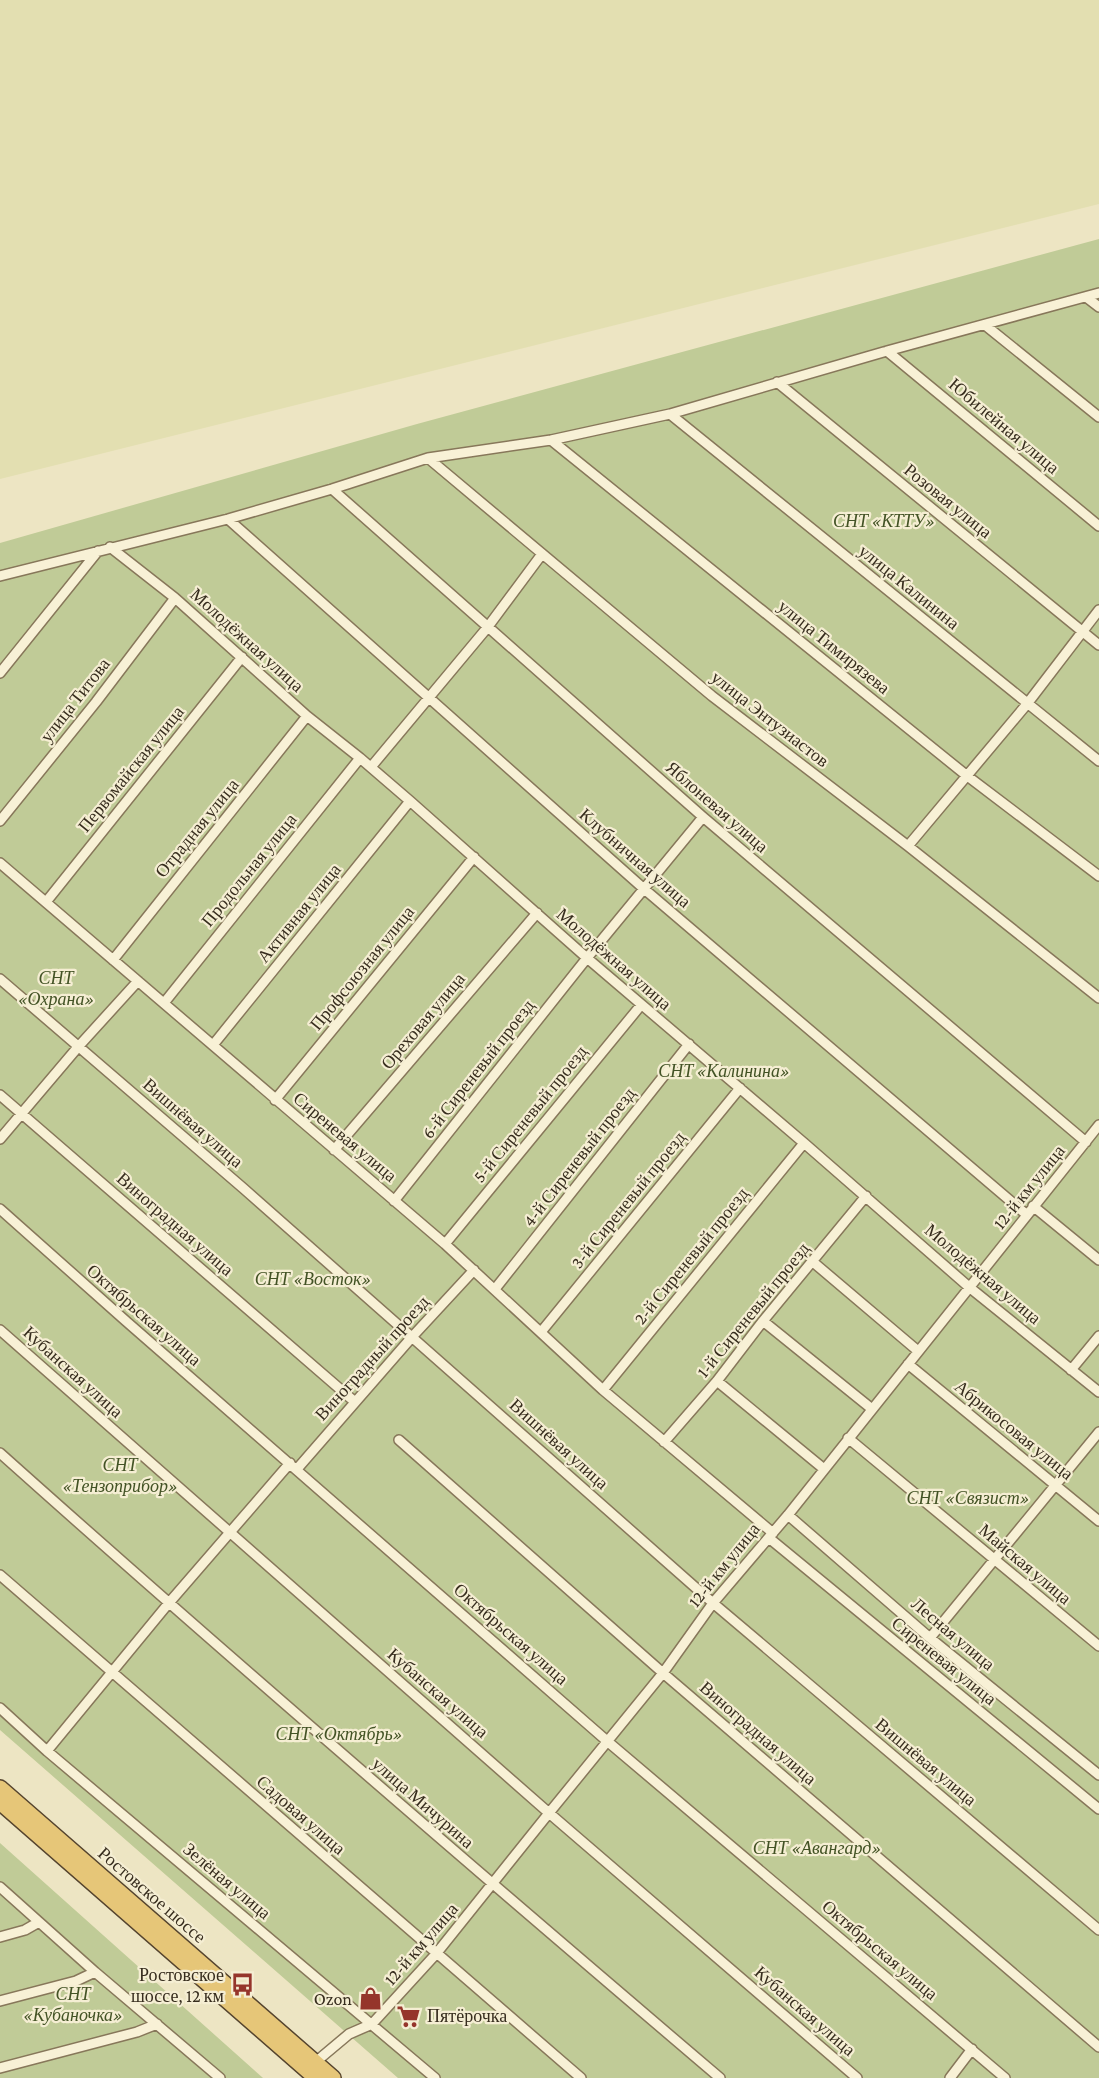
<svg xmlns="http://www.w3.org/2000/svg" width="1099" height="2078" font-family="'Crimson Pro',serif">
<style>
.farmland{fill:#e3dfb1}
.green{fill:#c0cb97}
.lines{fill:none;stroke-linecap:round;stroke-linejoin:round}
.minor-casing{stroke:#87775a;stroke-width:12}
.trunk-casing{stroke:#55442e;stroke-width:18}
.minor{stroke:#f8f1d6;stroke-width:9}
.trunk{stroke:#e6c678;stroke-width:15}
.labels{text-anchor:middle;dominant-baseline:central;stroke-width:4.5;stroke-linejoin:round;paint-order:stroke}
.street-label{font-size:18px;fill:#372d1e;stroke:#f5eed3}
.park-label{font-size:18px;font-style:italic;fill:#435325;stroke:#f5eed3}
.poi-label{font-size:18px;fill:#372d1e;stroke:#f5eed3;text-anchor:end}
</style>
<rect width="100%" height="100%" fill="#ede5c3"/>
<path class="farmland" d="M0,0H1099V204L0,479Z"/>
<path class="green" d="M1099,239V2078H398L0,1730V543L417,424Z
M0,1843L263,2078H0Z"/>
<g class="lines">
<defs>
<path id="minor" d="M1086,297L1099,307
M985,325L1099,417
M887,351L1099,526
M777,382L1099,645
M670,414L1099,761
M551,440L966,775L1099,876
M428,458L712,696L908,846L1099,998
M332,489L703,817L1086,1142
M228,519L643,888L1027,1215
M110,547L175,598L307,716L360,758L410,801L587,958L804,1143L969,1287L1099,1392
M0,576L228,519L332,489L428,458L551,440L670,414L887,351L1099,293
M0,673L98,551
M371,767L487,628L542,554
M0,821L96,702L175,598
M908,846L1027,704L1099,610
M0,863L445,1244L603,1390L773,1533
M46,902L242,657
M113,960L307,716
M0,979L243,1188L713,1603L1099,1930
M164,1003L360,758
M213,1045L410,801
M0,1095L355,1402
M275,1100L474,857
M0,1139L78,1047L138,981
M334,1150L537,913
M394,1201L587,958L703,817
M1033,1206L1099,1260
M0,1209L127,1322L607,1741L1005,2078
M445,1244L641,1005
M813,1262L918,1351
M495,1289L689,1044
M763,1321L872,1409
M0,1330L549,1813L857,2078
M541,1332L740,1088
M908,1364L1099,1521
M1071,1370L1099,1336
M717,1381L824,1469
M603,1390L804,1143
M848,1438L1099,1646
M399,1440L663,1673L1099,2047
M664,1442L717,1381L763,1321L866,1196
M0,1453C237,1665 478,1872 720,2078
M297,1469L412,1337L474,1270
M788,1515L930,1638L1099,1775
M769,1538L1099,1809
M0,1575L581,2078
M930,1638L1099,1432
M0,1708L47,1751L435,2078
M47,1751L168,1604L290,1463
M0,1887L95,1972L220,2078
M0,1937L25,1930L39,1922
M0,2001L76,1981L95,1972
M312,2065L349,2034L372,2024L436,1954L549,1813L663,1673L713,1603L788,1515L1099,1125
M0,2068L137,2032L157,2024
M950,2078L972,2049"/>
<path id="trunk" d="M0,1788L333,2078
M0,1802L316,2078"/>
</defs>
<use href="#minor" class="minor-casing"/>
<use href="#trunk" class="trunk-casing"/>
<use href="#minor" class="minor"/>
<use href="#trunk" class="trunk"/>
</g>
<defs>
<symbol id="bus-bare" viewBox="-9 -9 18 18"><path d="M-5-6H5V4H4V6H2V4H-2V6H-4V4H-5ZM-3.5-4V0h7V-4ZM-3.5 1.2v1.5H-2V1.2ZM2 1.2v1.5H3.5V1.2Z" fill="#95352b" stroke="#f5eed3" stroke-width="2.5" paint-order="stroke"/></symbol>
<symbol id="shop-bare" viewBox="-9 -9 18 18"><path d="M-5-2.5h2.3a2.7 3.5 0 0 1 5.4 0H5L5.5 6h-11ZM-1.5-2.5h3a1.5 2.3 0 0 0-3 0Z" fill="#95352b" stroke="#f5eed3" stroke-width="2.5" paint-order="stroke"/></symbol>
<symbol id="supermarket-bare" viewBox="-9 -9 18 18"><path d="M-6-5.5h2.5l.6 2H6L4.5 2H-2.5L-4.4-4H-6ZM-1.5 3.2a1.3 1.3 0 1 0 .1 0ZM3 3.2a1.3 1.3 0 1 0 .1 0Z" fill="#95352b" stroke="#f5eed3" stroke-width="2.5" paint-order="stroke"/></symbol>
</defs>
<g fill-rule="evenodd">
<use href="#bus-bare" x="226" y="1968" width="33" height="33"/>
<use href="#shop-bare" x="354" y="1982" width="33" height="33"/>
<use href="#supermarket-bare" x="392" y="2000" width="33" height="33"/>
</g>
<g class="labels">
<g class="street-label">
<text transform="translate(1004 426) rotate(40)">Юбилейная улица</text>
<text transform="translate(948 501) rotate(39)">Розовая улица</text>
<text transform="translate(909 587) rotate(39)">улица Калинина</text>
<text transform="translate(247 640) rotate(42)">Молодёжная улица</text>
<text transform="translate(834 647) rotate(39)">улица Тимирязева</text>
<text transform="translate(75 700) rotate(-52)">улица Титова</text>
<text transform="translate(770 719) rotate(38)">улица Энтузиастов</text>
<text transform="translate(131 769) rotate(-51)">Первомайская улица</text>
<text transform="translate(717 807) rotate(41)">Яблоневая улица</text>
<text transform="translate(197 828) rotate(-51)">Отрадная улица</text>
<text transform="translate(635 858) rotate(41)">Клубничная улица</text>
<text transform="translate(249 870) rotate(-51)">Продольная улица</text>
<text transform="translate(299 913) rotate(-51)">Активная улица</text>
<text transform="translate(614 959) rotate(41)">Молодёжная улица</text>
<text transform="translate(362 968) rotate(-51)">Профсоюзная улица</text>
<text transform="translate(423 1021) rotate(-50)">Ореховая улица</text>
<text transform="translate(478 1069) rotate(-52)">6-й Сиреневый проезд</text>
<text transform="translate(530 1114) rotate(-51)">5-й Сиреневый проезд</text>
<text transform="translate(193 1123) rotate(41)">Вишнёвая улица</text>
<text transform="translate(345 1137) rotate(40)">Сиреневая улица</text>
<text transform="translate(579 1157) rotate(-52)">4-й Сиреневый проезд</text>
<text transform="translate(1029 1187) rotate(-51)">12-й км улица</text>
<text transform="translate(628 1200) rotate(-51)">3-й Сиреневый проезд</text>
<text transform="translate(175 1224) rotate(41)">Виноградная улица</text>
<text transform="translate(691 1256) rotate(-51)">2-й Сиреневый проезд</text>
<text transform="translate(983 1274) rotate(40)">Молодёжная улица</text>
<text transform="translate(753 1310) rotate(-51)">1-й Сиреневый проезд</text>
<text transform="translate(144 1315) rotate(41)">Октябрьская улица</text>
<text transform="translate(372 1358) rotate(-48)">Виноградный проезд</text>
<text transform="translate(73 1372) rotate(42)">Кубанская улица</text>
<text transform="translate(1014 1430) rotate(39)">Абрикосовая улица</text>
<text transform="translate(559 1444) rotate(42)">Вишнёвая улица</text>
<text transform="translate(1025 1564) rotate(40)">Майская улица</text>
<text transform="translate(724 1565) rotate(-51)">12-й км улица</text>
<text transform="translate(511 1634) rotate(41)">Октябрьская улица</text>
<text transform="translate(953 1634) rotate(40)">Лесная улица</text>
<text transform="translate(944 1661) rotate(39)">Сиреневая улица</text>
<text transform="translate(438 1693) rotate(41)">Кубанская улица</text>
<text transform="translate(758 1733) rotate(41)">Виноградная улица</text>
<text transform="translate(926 1762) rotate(40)">Вишнёвая улица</text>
<text transform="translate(423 1803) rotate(41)">улица Мичурина</text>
<text transform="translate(301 1815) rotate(41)">Садовая улица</text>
<text transform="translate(227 1881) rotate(40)">Зелёная улица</text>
<text transform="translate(152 1895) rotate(41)">Ростовское шоссе</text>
<text transform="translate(421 1944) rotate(-49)">12-й км улица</text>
<text transform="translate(880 1950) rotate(40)">Октябрьская улица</text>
<text transform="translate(805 2011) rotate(41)">Кубанская улица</text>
</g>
<g class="park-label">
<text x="884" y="521">СНТ «КТТУ»</text>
<text x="56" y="978">СНТ<tspan x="56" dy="21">«Охрана»</tspan></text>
<text x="724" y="1071">СНТ «Калинина»</text>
<text x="313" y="1279">СНТ «Восток»</text>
<text x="120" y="1465">СНТ<tspan x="120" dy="21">«Тензоприбор»</tspan></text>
<text x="968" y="1498">СНТ «Связист»</text>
<text x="339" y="1734">СНТ «Октябрь»</text>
<text x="817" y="1848">СНТ «Авангард»</text>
<text x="73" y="1994">СНТ<tspan x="73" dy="21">«Кубаночка»</tspan></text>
</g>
<g class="poi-label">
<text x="224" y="1975">Ростовское<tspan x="224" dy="21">шоссе, 12 км</tspan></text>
<text x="352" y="1999">Ozon</text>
<text x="427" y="2016" text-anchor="start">Пятёрочка</text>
</g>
</g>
</svg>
